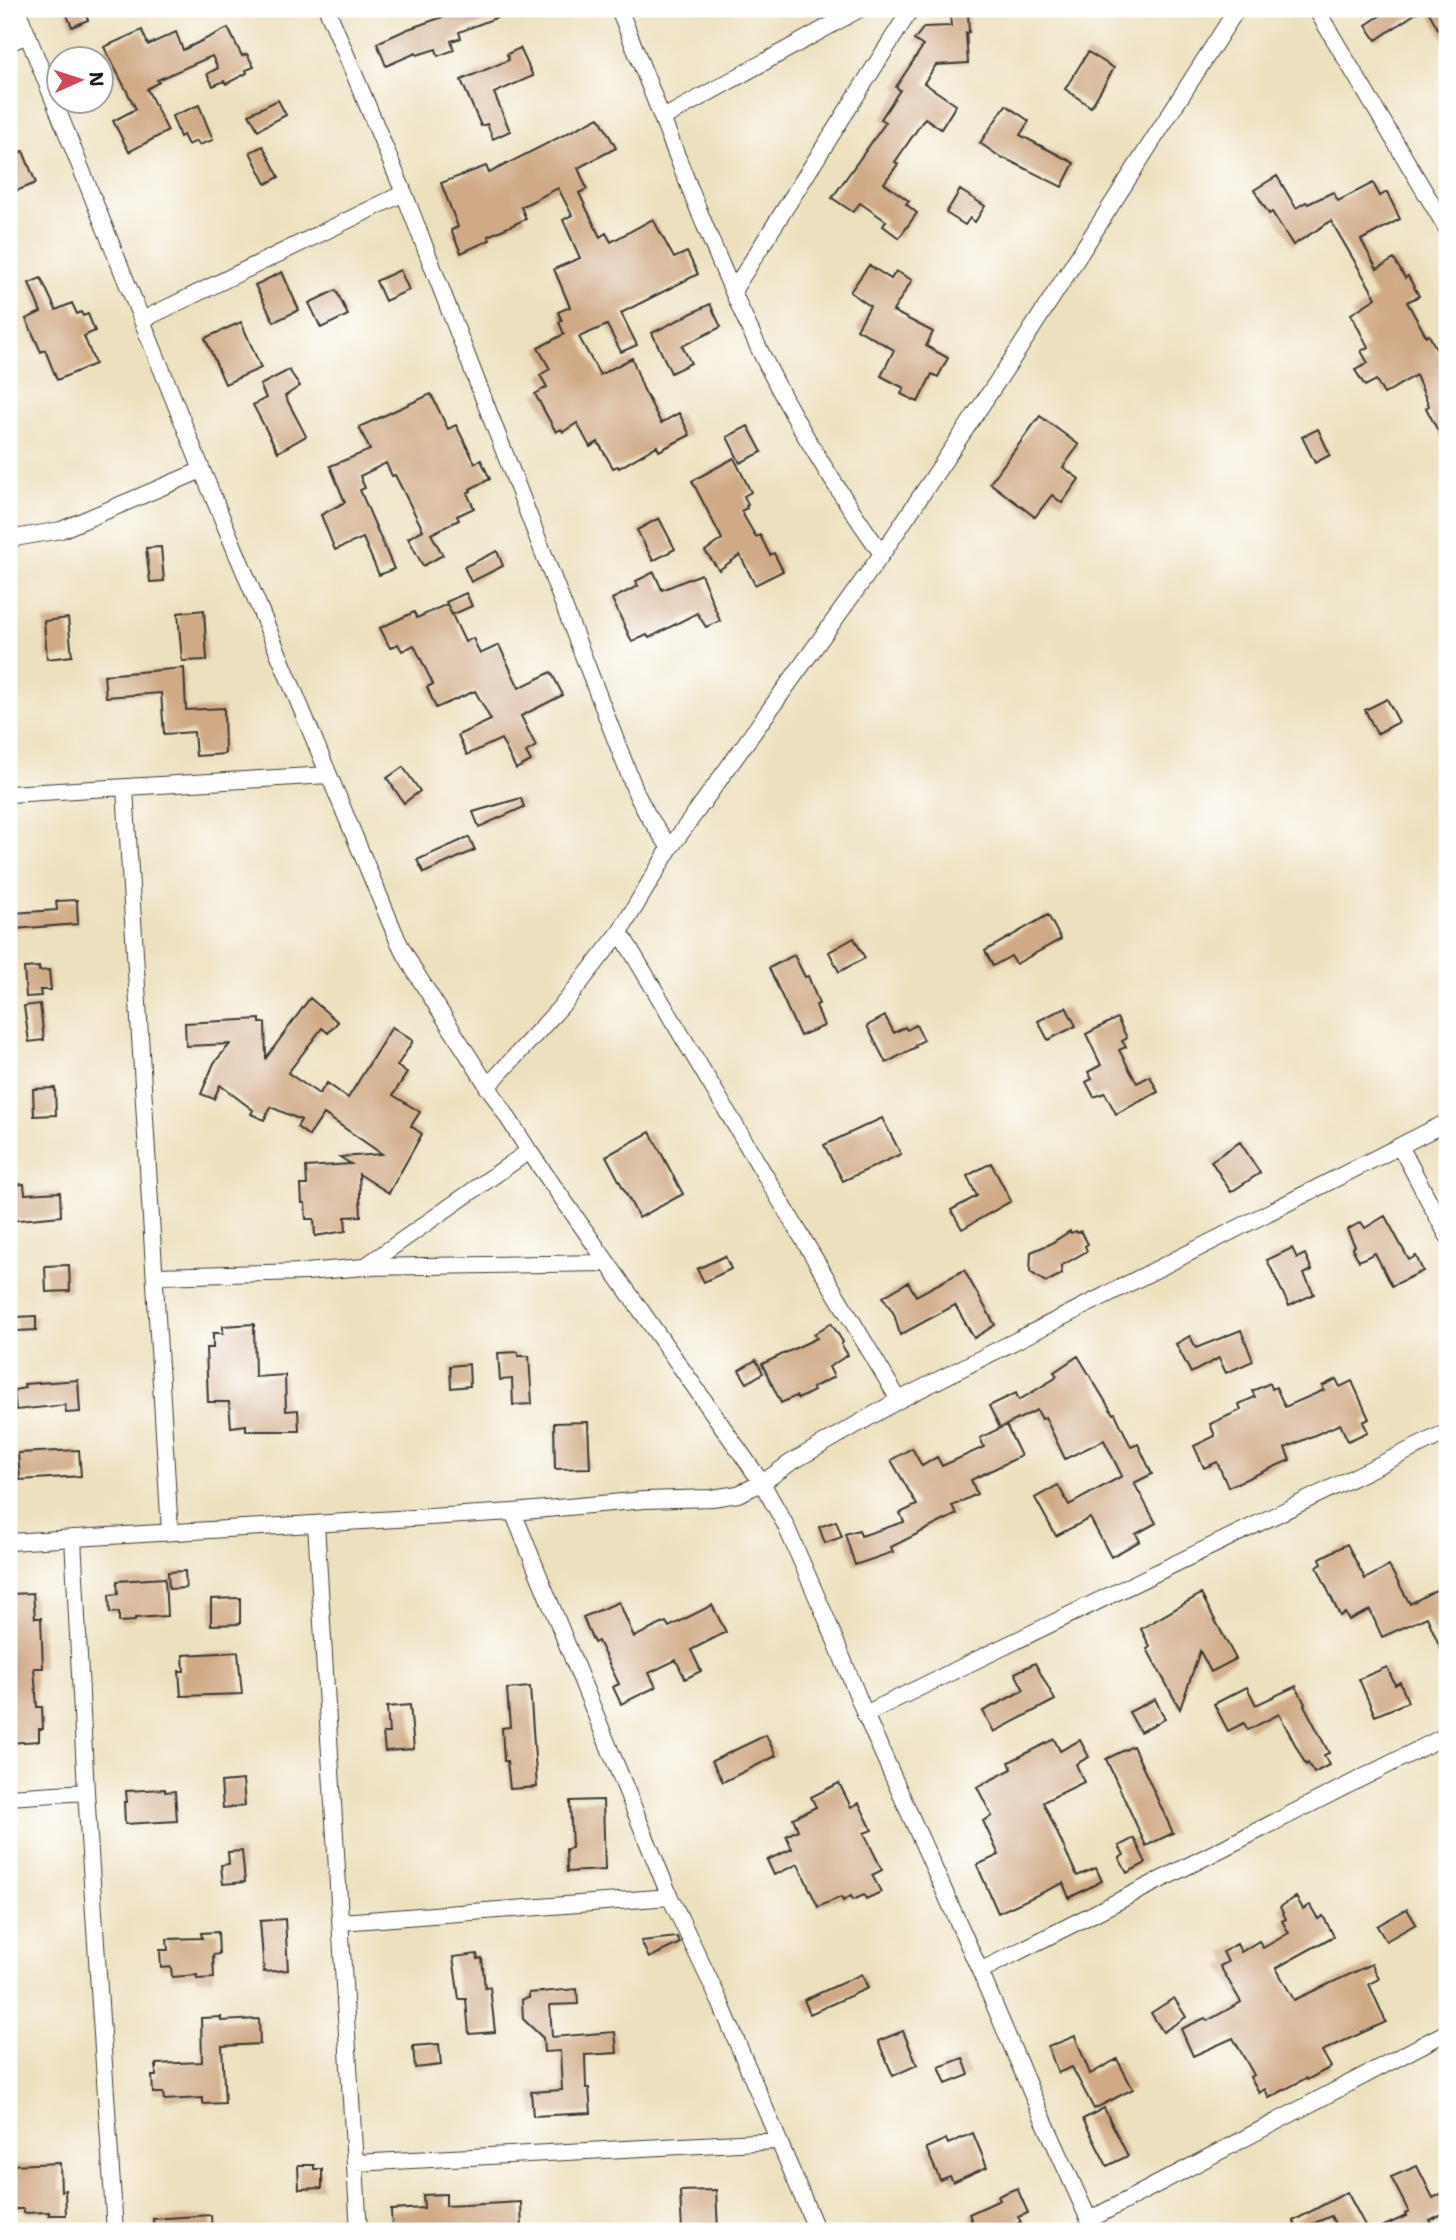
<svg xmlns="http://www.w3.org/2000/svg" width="1456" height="2240" font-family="'Shantell Sans',sans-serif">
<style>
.building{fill:#d0aa86}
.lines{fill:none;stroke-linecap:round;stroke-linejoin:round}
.street-casing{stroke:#3b3934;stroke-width:18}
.street{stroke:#fff;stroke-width:16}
</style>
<rect width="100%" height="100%" fill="#fff"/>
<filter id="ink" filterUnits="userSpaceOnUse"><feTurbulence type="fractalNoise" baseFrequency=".0143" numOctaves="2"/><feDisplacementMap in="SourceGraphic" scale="14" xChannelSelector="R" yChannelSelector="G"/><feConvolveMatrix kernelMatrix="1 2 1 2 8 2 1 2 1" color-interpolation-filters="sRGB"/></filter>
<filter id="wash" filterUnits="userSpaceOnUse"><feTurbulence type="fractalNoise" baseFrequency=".00686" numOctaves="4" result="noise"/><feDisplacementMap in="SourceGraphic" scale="28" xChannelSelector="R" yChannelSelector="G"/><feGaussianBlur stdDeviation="1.57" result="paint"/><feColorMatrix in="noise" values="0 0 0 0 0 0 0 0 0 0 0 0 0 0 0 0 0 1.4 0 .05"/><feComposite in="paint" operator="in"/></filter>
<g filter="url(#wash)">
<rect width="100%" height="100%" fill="#ede0be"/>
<g id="blocks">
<path class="building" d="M76,9H83L88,20L72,27L66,13Z
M466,9L516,10L459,32L461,38L451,41L454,50L438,56L436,49L417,55L416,53L386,66L377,43L408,29Z
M1390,9H1422L1376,40L1366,25Z
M1427,9H1444L1447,14V45Z
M968,13L969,32L966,33L968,63L936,65L924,83L956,105L941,129L925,118L895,162L898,164L884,183L909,201L906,204L917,213L899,238L883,226L886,221L860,203L853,212L832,198L886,122L881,119L900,90L896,87L923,46L914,40L924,27L951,26L950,14Z
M228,28L242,56L247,54L254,67L246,70L247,73L226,84L224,81L213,86L207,74L218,68L212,56L157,80L159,82L147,89L168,131L129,152L113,121L136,109L104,47L142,30L148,45L176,32L183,50Z
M520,48L533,76L494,93L510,131L493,139L487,124L481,126L461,80L509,60L507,54Z
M1088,52L1114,68L1091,107L1065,89Z
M278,100L286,115L258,130L249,114Z
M199,105L213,140L199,145L197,141L188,145L183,135L180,137L172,116Z
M1006,105L1029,121L1020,135L1074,163L1062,187L1004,158L1003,159L980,143Z
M599,117L616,148L578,168L587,189L579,193L600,237L606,233L611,242L653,219L674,258L687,252L698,274L621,313L637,345L621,352L607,325L579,337L600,375L632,358L643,388L661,423L679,413L690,435L659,451L657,446L619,468L618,466L613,468L598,442L590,447L577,423L563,432L561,429L556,432L535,394L547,387L540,375L550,369L538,348L564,334L559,322L562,321L558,312L570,307L554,269L580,258L563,220L572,215L558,188L521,207L526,219L488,236L490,240L461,253L451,230L458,227L441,183L486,166L489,173Z
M263,146L279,177L266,184L250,152Z
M23,151L36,183L9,194V157Z
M1277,176L1296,208L1306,202L1308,204L1333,192L1338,201L1373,183L1380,196L1387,192L1400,219L1361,240L1377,269L1394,259L1405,278L1408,276L1419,296L1407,302L1426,336L1429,335L1447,370V448L1426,408L1429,406L1416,375L1384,394L1376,380L1365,386L1355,370L1368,363L1361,351L1368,347L1351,314L1376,298L1331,221L1293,245L1272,212L1269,214L1254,190Z
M960,190L985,206L975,222L970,218L965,225L946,213Z
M869,265L891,279L896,271L912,280L893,311L933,332L926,346L948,358L938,377L932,374L918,402L901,394L904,388L881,376L894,350L857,329L870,306L850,292Z
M400,270L409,290L385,301L376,281Z
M282,272L299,310L274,322L255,285Z
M41,278L56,310L72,303L77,314L81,312L83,316L88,314L95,331L84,336L95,364L57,380L45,350L41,352L26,319L41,312L29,283Z
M336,290L348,315L321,328L309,303Z
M710,304L721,327L682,346L691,363L671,373L652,333Z
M241,322L261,368L225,384L205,338Z
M289,370L300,386L285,396L306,436L278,452L253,405L266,398L260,385Z
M431,394L448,429L456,425L475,463L481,460L490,479L470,489L471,491L467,493L474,508L457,516L459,520L431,534L443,555L423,566L408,538L423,530L395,475L392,476L386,463L360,476L365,488L360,490L394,569L379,575L363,538L335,550L321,515L345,502L330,466L370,450L359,427Z
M1040,416L1079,445L1063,467L1079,479L1062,503L1052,495L1035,517L990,483Z
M748,426L762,452L740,463L727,437Z
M1318,429L1330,455L1315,463L1302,437Z
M734,458L751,492L744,496L748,505L746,506L747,508L741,511L756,537L760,535L770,555L774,553L783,571L755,585L740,555L719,570L705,551L722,539L692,481Z
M659,518L675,549L653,561L637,530Z
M161,547L164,581L150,582L146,548Z
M497,551L503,566L471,582L464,567Z
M654,572L662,590L701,574L720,621L706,627L697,613L649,638L647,635L632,642L612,599L638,586L636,581Z
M466,593L472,606L452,615L446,602Z
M447,604L465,642L473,638L480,654L499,645L519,688L551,672L563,695L521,716L536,746L526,752L531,761L516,769L501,739L467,755L458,735L491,720L475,691L436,708L427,687L433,684L414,645L402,651L398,644L390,648L380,628L414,612L417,618Z
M204,610L207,660L182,661L178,613Z
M68,618L72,656L47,659L44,621Z
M184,668L186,710L224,708L225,754L196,756L194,732L164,734L161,693L106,697L104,675Z
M1387,699L1399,722L1377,734L1365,710Z
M403,767L420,791L404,803L387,778Z
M521,798L524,807L479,827L473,812Z
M469,837L475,850L424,873L417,860Z
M77,900L78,924L14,929L13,913L57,910L56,901Z
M1048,915L1061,939L1016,964L1011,956L993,966L985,951Z
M854,938L865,958L839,972L829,952Z
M794,955L805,977L808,976L819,1004L816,1005L824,1026L800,1036L769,968Z
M39,967V971L49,970L51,990H40L41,996L26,997L24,968Z
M310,998L338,1022L328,1033L322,1028L288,1073L319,1094L327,1083L348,1098L392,1027L413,1041L397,1066L407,1073L393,1095L420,1112L411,1126L422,1134L389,1193L359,1174L361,1216L345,1217L346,1231L315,1236L314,1219H306L305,1203H302L301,1185H307L306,1167L351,1164L340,1157L382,1154L324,1114L309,1136L297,1127L301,1120L271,1107L264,1120L251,1114L253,1110L220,1085L214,1099L201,1094L214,1063L230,1044L186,1046L185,1023L260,1019V1023H265L266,1058Z
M40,1004L44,1040L29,1042L24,1006Z
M1066,1007L1076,1026L1048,1040L1038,1021Z
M885,1016L894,1033L905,1027L907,1030L916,1025L924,1040L915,1045L916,1047L886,1063L867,1026Z
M1117,1018L1127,1038L1122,1041L1126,1047L1119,1050L1134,1078L1137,1083L1150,1076L1158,1092L1116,1114L1105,1093L1094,1097L1086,1082L1092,1079L1088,1072L1101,1065L1086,1034Z
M55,1088L56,1115L34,1116L33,1089Z
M882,1118L901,1154L843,1181L824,1145Z
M650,1132L683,1194L639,1218L606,1156Z
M1240,1142L1260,1173L1231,1192L1211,1161Z
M991,1163L1011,1201L962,1229L951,1210L977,1196L967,1176Z
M24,1184L25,1194L60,1192L61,1216L9,1221V1185Z
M1385,1216L1409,1260L1416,1256L1423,1271L1392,1286L1375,1253L1359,1261L1352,1248L1355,1246L1347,1230L1361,1222L1365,1228Z
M1070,1231L1071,1233L1076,1231L1077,1233L1081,1231L1088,1244L1085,1246L1087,1251L1061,1266L1062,1274L1046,1282L1030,1272L1031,1252L1050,1244Z
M1292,1248L1297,1258L1305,1254L1312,1270L1304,1274L1314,1294L1289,1306L1267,1260Z
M725,1256L731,1269L704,1282L697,1269Z
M69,1265L70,1291L46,1292L45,1266Z
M964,1270L995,1325L974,1338L955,1305L900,1335L894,1314L883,1297L908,1282L916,1296Z
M36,1316V1330L17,1331L16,1317Z
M831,1323L843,1342L841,1344L848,1355L829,1367L834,1377L812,1388L814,1391L798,1399L796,1396L781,1403L762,1364L817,1338L814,1334Z
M254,1324L255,1377L285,1375L286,1411L298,1410L299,1431H246V1425L231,1427L229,1402H208L206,1348H213V1333H223V1326Z
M1241,1330L1253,1361L1226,1373L1219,1358L1191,1373L1176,1344L1190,1336L1196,1348Z
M518,1352V1356H529L532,1404L513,1405L512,1379L500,1380L498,1353Z
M1078,1356L1113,1414L1115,1413L1131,1447L1138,1444L1152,1474L1134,1483L1156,1523L1136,1534L1140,1541L1111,1557L1090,1518L1056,1536L1035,1498L1058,1485L1069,1505L1122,1476L1104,1440L1065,1459L1045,1417L1042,1419L1037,1410L1000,1428L989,1406L1016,1393L1019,1400L1054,1379L1057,1376L1054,1372Z
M756,1360L763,1373L747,1383L739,1370Z
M469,1364L470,1386L451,1388L450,1366Z
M1336,1379L1340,1387L1352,1381L1369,1419L1363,1422L1368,1432L1348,1441L1340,1424L1285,1448L1290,1460L1228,1487L1217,1462L1204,1468L1194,1446L1215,1436L1210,1424L1241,1410L1239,1404L1255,1397L1252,1391L1270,1383L1272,1389L1276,1387L1285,1407L1324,1390L1322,1386Z
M78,1380L80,1412L66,1413L65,1405L16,1410L14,1390L25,1388L24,1384Z
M588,1422L590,1468L555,1469L554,1423Z
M1006,1425L1021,1456L971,1480L977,1494L952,1506L957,1514L891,1547L893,1552L855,1565L845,1534L859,1530L861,1536L904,1522L900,1513L917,1505L891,1460L912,1448L922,1466L937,1457L942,1466L984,1447L980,1438Z
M79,1450L81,1476L20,1480L18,1453Z
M836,1521L842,1537L825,1543L819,1527Z
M1347,1544L1365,1579L1389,1566L1410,1604L1447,1584V1663L1427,1617L1382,1637L1370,1610L1349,1620L1345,1613L1340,1616L1317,1567L1322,1564L1320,1558Z
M185,1571L186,1588L169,1589L168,1572Z
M165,1578L167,1616L135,1618V1621L119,1622V1612L110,1613L109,1595L118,1594L117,1581Z
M33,1593L35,1618H41L43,1668H34L37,1707H42L43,1729H39V1741L9,1743V1594Z
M1201,1594L1236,1659L1211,1672L1200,1651L1180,1709L1147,1649L1150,1647L1141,1629Z
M240,1598V1624L211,1625V1599Z
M619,1602L634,1637L666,1622L669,1627L712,1605L726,1632L691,1650L701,1671L685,1679L676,1660L649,1673L656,1687L621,1704L613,1687L619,1684L598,1641L594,1643L583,1617Z
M238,1652L242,1694L181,1696L179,1671H184L183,1655Z
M1035,1663L1055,1700L994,1732L983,1711L1024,1690L1015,1673Z
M1387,1667L1395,1685L1400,1682L1408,1702L1375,1716L1359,1679Z
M1296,1686L1305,1704L1304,1705L1329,1753L1324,1755L1329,1765L1314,1773L1308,1763L1306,1765L1279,1714L1248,1730L1244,1723L1228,1731L1214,1704L1247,1687L1256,1705Z
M530,1687L537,1787L510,1789L507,1761H504L502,1728L510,1727L507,1689Z
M1155,1699L1165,1719L1140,1732L1129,1712Z
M410,1705L414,1749L385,1751L383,1733H389L387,1707Z
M766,1735L776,1756L723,1782L712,1761Z
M1054,1739L1060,1751L1080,1740L1089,1757L1076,1764L1084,1782L1043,1802L1077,1876L1096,1868L1102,1881L1069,1898L1063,1883L998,1913L977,1865L999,1855L983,1821L992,1816L977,1787L1012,1769L1009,1762Z
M1133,1746L1173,1833L1146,1846L1106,1759Z
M243,1780L245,1806L223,1808L221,1782Z
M839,1783L851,1807L859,1803L872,1830L864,1833L882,1870L872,1875L881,1892L866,1899L864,1895L853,1900L851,1896L843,1901L841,1897L818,1907L798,1864L774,1875L767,1860L792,1849L786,1836L798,1830L793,1818L816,1807L811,1797Z
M165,1789V1792L175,1791L177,1821L125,1824L124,1802H127L126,1791Z
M603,1800L605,1870L567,1872L566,1849L572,1848L570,1801Z
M1134,1838L1146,1863L1127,1873L1119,1858L1124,1855L1119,1846Z
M242,1851L245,1882L223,1884L221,1865L229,1864L228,1852Z
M1296,1897L1303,1909L1310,1905L1318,1919L1323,1916L1334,1936L1276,1968L1294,2000L1372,1964L1379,1979L1369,1984L1386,2022L1322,2051L1331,2067L1307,2080L1306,2078L1269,2098L1265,2089L1259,2093L1250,2077L1254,2075L1233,2038L1193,2056L1181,2029L1205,2018L1207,2021L1241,2002L1220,1966L1228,1962L1223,1952L1237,1944L1241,1952L1259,1941L1263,1948L1289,1933L1282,1921L1286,1919L1280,1907Z
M1407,1909L1416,1924L1386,1941L1377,1926Z
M285,1919L288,1970L264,1972L260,1921Z
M218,1932L219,1954L213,1955L214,1978L197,1979V1975L172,1977L171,1967L161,1968L160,1950H168L167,1939L202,1938L201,1933Z
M677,1937L680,1943L649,1958L641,1941Z
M477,1954L478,1959L482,1958L485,1988L490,1987L495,2032L469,2034L466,1999H459L453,1957Z
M862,1974L868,1988L810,2014L804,2000Z
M577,1989L578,2004L550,2005L552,2037L615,2032L617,2053L585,2055L586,2088H589L591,2113L533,2116L531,2092L562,2090L560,2051L544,2052L543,2038L523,2019L522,1999L529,1998V1993Z
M1174,1998L1186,2017L1163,2032L1151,2013Z
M221,2017V2021L259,2019L260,2044L222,2046L225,2103L203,2104V2098L164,2100L163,2093H153L152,2076H156V2064L202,2062L201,2018Z
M903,2031L917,2065L893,2076L878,2041Z
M1075,2036L1090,2074L1117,2059L1133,2089L1094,2109L1072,2067L1058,2073L1048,2047Z
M439,2044L441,2065L415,2068L413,2046Z
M963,2058L969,2075L946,2084L939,2067Z
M1104,2108L1128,2156L1107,2166L1083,2119Z
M973,2133L987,2167L953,2182L950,2176L940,2180L926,2148L946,2139L948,2144Z
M60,2163L61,2191L65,2190L66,2215H49V2212L24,2213V2209H12L11,2194H9V2165Z
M298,2165H314V2169H322V2188L299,2189Z
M1417,2166L1433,2198L1447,2191V2212L1429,2220L1435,2231H1373L1406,2216L1405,2214L1409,2212L1391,2177Z
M1017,2188L1028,2213L1018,2217L1021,2222L1001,2231H976L969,2214L1000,2200L998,2196Z
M716,2190L718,2230L682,2231L680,2191Z
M1347,2192L1368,2231H1339L1331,2216L1298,2230L1293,2221Z
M446,2194V2206L521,2202L522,2231H392L391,2210L424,2208L423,2195Z
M211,2215L212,2231H154L153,2219Z"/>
</g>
</g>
<g filter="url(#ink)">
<use href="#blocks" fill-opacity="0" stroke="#3b3934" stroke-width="2"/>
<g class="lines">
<defs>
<path id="street" d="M17,9L202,470L398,941L414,970L529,1151L762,1483L785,1524L827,1620L865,1714L980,1971L1032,2094L1094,2231
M327,9L404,193L637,795L647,814L670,848
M619,9C667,127 710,249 766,363C799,430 839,493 882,554
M1316,9L1447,229
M9,43L28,35
M663,118L860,9
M733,291L911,9
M142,320L404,193
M9,539L61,530L202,470
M125,788L170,1532
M9,794L328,775
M620,932L899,1400
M487,1087L566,1001L620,932L670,848L882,554L1019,349L1237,9
M1400,1146L1447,1235
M364,1267L606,1263
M156,1276L306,1272L364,1267L529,1151
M513,1512L670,1897L720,2002L817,2231
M316,1524L359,2231
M73,1538L86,1792L115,2231
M9,1542L513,1512L644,1500L712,1498L738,1494L762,1483L790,1463L899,1400L1447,1122
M865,1714L1447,1432
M9,1797L86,1792
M341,1922L670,1897
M980,1971L1447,1735
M355,2163L778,2141
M1089,2220L1447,2032"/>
</defs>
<use href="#street" class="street-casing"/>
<use href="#street" class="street"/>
</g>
</g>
<rect width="1456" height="2240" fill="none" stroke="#fff" stroke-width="35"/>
<g transform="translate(80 80) rotate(87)"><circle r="33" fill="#ffffff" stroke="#a4a4a4" stroke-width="2"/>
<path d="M0-5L12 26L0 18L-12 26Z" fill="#d1495b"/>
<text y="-10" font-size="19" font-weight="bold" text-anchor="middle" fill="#1c1c1c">N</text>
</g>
</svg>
